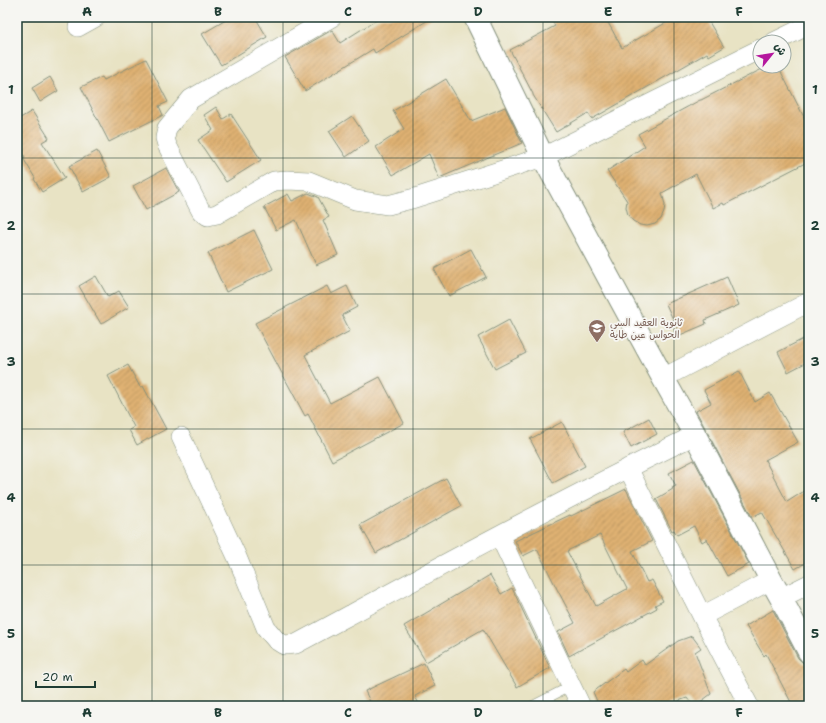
<svg xmlns="http://www.w3.org/2000/svg" width="826" height="723" font-family="'Shantell Sans','Playpen Sans Arabic',sans-serif">
<style>
.building{fill:url(#building-hatch);fill-rule:evenodd}
.lines{fill:none;stroke-linecap:round;stroke-linejoin:round}
.service-casing{stroke:#84907c;stroke-width:10}
.minor-casing{stroke:#84907c;stroke-width:20}
.secondary-casing{stroke:#84907c;stroke-width:24}
.service{stroke:#fff;stroke-width:9}
.minor{stroke:#fff;stroke-width:19}
.secondary{stroke:#fff;stroke-width:22}
.grid{fill:none;stroke:#1f3d34;stroke-width:1;stroke-opacity:0.55}
.labels{text-anchor:middle;dominant-baseline:central;stroke-width:3.5;stroke-linejoin:round;paint-order:stroke}
.education-label{font-size:10px;fill:#785e54;stroke:#f6f6f2;text-anchor:start}
.neatline{fill:none;stroke:#1f3d34;stroke-width:1.5}
.grid-label{font-size:13px;text-anchor:middle;font-weight:bold;fill:#1f3d34}
</style>
<defs>
<pattern id="building-hatch" width="6" height="6" patternUnits="userSpaceOnUse"><rect width="6" height="6" fill="#dfb172"/><path d="M-1 1l2-2M0 6l6-6M5 7l2-2" fill="none" stroke="#b4915e"/></pattern>
</defs>
<rect width="100%" height="100%" fill="#f6f6f2"/>
<filter id="ink" filterUnits="userSpaceOnUse"><feTurbulence type="fractalNoise" baseFrequency=".025" numOctaves="2"/><feDisplacementMap in="SourceGraphic" scale="8" xChannelSelector="R" yChannelSelector="G"/><feConvolveMatrix kernelMatrix="1 2 1 2 8 2 1 2 1" color-interpolation-filters="sRGB"/></filter>
<filter id="wash" filterUnits="userSpaceOnUse"><feTurbulence type="fractalNoise" baseFrequency=".012" numOctaves="4" result="noise"/><feDisplacementMap in="SourceGraphic" scale="16" xChannelSelector="R" yChannelSelector="G"/><feGaussianBlur stdDeviation="0.9" result="paint"/><feColorMatrix in="noise" values="0 0 0 0 0 0 0 0 0 0 0 0 0 0 0 0 0 1.4 0 .05"/><feComposite in="paint" operator="in"/></filter>
<g filter="url(#wash)">
<rect width="100%" height="100%" fill="#e8e3c4"/>
<g id="blocks">
<path class="building" d="M231,17H255L267,37L221,65L202,34Z
M381,17H433L375,53L373,49L305,91L285,57L332,30L340,43Z
M550,17H605L622,48L676,17H706L724,47L709,56L707,53L592,119L588,113L556,132L533,95V94L510,50L555,26Z
M146,59L168,102L159,106L163,115L109,142L81,87L102,77L104,80Z
M768,66H778L809,127V161L724,205L723,203L713,208L696,174L662,193L665,205L664,212L661,219L655,224L647,226L640,225L633,221L628,215L626,207L627,201L607,171L645,146L638,134L700,100H701Z
M50,77L58,91L40,102L32,88Z
M446,79L471,121L505,107L522,143L439,178L429,154L393,175L376,147L404,129L393,111Z
M216,107L223,119L231,114L261,160L226,182L198,140L213,130L204,115Z
M32,111L49,138L42,142L65,178L42,192L34,179L35,178L23,158L25,157L17,144V120Z
M352,116L369,141L346,157L329,131Z
M97,151L111,177L83,192L69,166Z
M166,168L179,192L146,210L133,186Z
M308,193L318,197L329,217L323,220L338,255L316,265L296,220L276,230L264,207L288,194L292,201Z
M254,230L273,269L226,292L208,253Z
M471,249L486,277L449,296L434,269Z
M96,276L108,297L119,291L129,307L101,324L79,286Z
M727,277L739,305L705,320L706,324L680,335L666,304Z
M327,286L331,294L347,286L357,307L342,315L350,331L305,355L330,403L380,377L404,423L332,461L308,414L305,416L255,323Z
M509,320L526,353L495,369L478,337Z
M809,336V361L788,372L778,352Z
M128,365L140,387L143,386L166,429L137,445L129,430L134,427L108,376Z
M739,371L755,402L770,393L798,442L765,460L787,502L809,488V561L795,569L762,512L752,517L696,411L711,403L704,390Z
M649,418L657,434L631,448L623,432Z
M562,422L585,466L553,483L530,439Z
M694,460L749,564L727,576L707,539L702,542L694,526L677,535L674,530L672,531L656,499L673,489L672,488L676,486L669,473Z
M446,478L461,506L376,553L360,525Z
M626,489L652,541L632,551L647,582L652,580L663,601L655,605L657,608L569,656L558,632L575,623L557,589L537,549L523,556L515,541L570,515L571,516ZM600,535L627,589L596,606L567,551Z
M490,575L501,594L512,588L550,668L517,687L483,629L426,662L404,626Z
M773,610L798,658L803,663L809,664V706H793L766,654L764,656L746,626Z
M692,636L701,648L695,652L711,694L695,706H693L687,698L664,706H599L593,692L624,669L626,672L642,660L645,665L678,641Z
M424,663L435,686L415,696L420,706H372L365,691Z"/>
</g>
</g>
<g filter="url(#ink)">
<use href="#blocks" fill-opacity="0" stroke="#84907c" stroke-width="1"/>
<g class="lines">
<defs>
<path id="service" d="M532,706L571,686"/>
<path id="minor" d="M332,17L191,99L167,128L165,138L167,145L201,211L208,216L217,214L274,181L287,180L309,181L355,200L388,205L415,198L543,157L760,49
M78,27L96,17
M774,42L809,25
M663,378L809,302
M181,437L237,557L266,628L276,640L284,645L296,644C428,573 560,501 695,435
M628,468L702,616L749,706
M499,535L581,706
M781,598L809,584
M702,616L771,580"/>
<path id="secondary" d="M475,17L543,157L663,378L695,435L771,580L781,598L809,652"/>
</defs>
<use href="#service" class="service-casing"/>
<use href="#minor" class="minor-casing"/>
<use href="#secondary" class="secondary-casing"/>
<use href="#service" class="service"/>
<use href="#minor" class="minor"/>
<use href="#secondary" class="secondary"/>
</g>
</g>
<path class="grid" d="M152,17V706M283,17V706M413,17V706M543,17V706M674,17V706M17,158H809M17,294H809M17,429H809M17,565H809"/>
<defs>
<symbol id="school-pin" viewBox="-11 -11 22 30"><path d="M0 17L-7.5 6A9.5 9.5 0 1 1 7.5 6Z" fill="#8d6e63" stroke="#f6f6f2"/><path d="M0-5L7-2L0 1L-7-2ZM-4 1L0 2.5L4 1V4Q0 6-4 4Z" fill="#fff"/></symbol>
</defs>
<g fill-rule="evenodd">
<use href="#school-pin" x="587" y="318" width="20" height="27"/>
</g>
<g class="labels">
<g class="education-label">
<text x="610" y="322">ثانوية العقيد السي<tspan x="610" dy="12">الحواس عين طاية</tspan></text>
</g>
</g>
<rect width="826" height="723" fill="none" stroke="#f6f6f2" stroke-width="44"/>
<g transform="translate(772 54) rotate(60)"><circle r="19" fill="#f6f6f2" stroke="#a0aca6"/>
<path d="M0-3L7 15L0 10L-7 15Z" fill="#b5179e"/>
<text y="-6" font-size="11" font-weight="bold" text-anchor="middle" fill="#1f3d34">ش</text>
</g>
<path d="M36 681v6h59v-6" fill="none" stroke="#1f3d34" stroke-width="2"/>
<text x="42" y="681" font-size="12" fill="#1f3d34" stroke="#f6f6f2" stroke-width="3" paint-order="stroke">20 m</text>
<rect x="22" y="22" width="782" height="679" class="neatline"/>
<g class="grid-label">
<text x="87" y="16">A</text>
<text x="218" y="16">B</text>
<text x="348" y="16">C</text>
<text x="478" y="16">D</text>
<text x="608" y="16">E</text>
<text x="739" y="16">F</text>
<text x="11" y="94">1</text>
<text x="815" y="94">1</text>
<text x="11" y="230">2</text>
<text x="815" y="230">2</text>
<text x="11" y="366">3</text>
<text x="815" y="366">3</text>
<text x="11" y="502">4</text>
<text x="815" y="502">4</text>
<text x="11" y="638">5</text>
<text x="815" y="638">5</text>
<text x="87" y="717">A</text>
<text x="218" y="717">B</text>
<text x="348" y="717">C</text>
<text x="478" y="717">D</text>
<text x="608" y="717">E</text>
<text x="739" y="717">F</text>
</g>
</svg>
